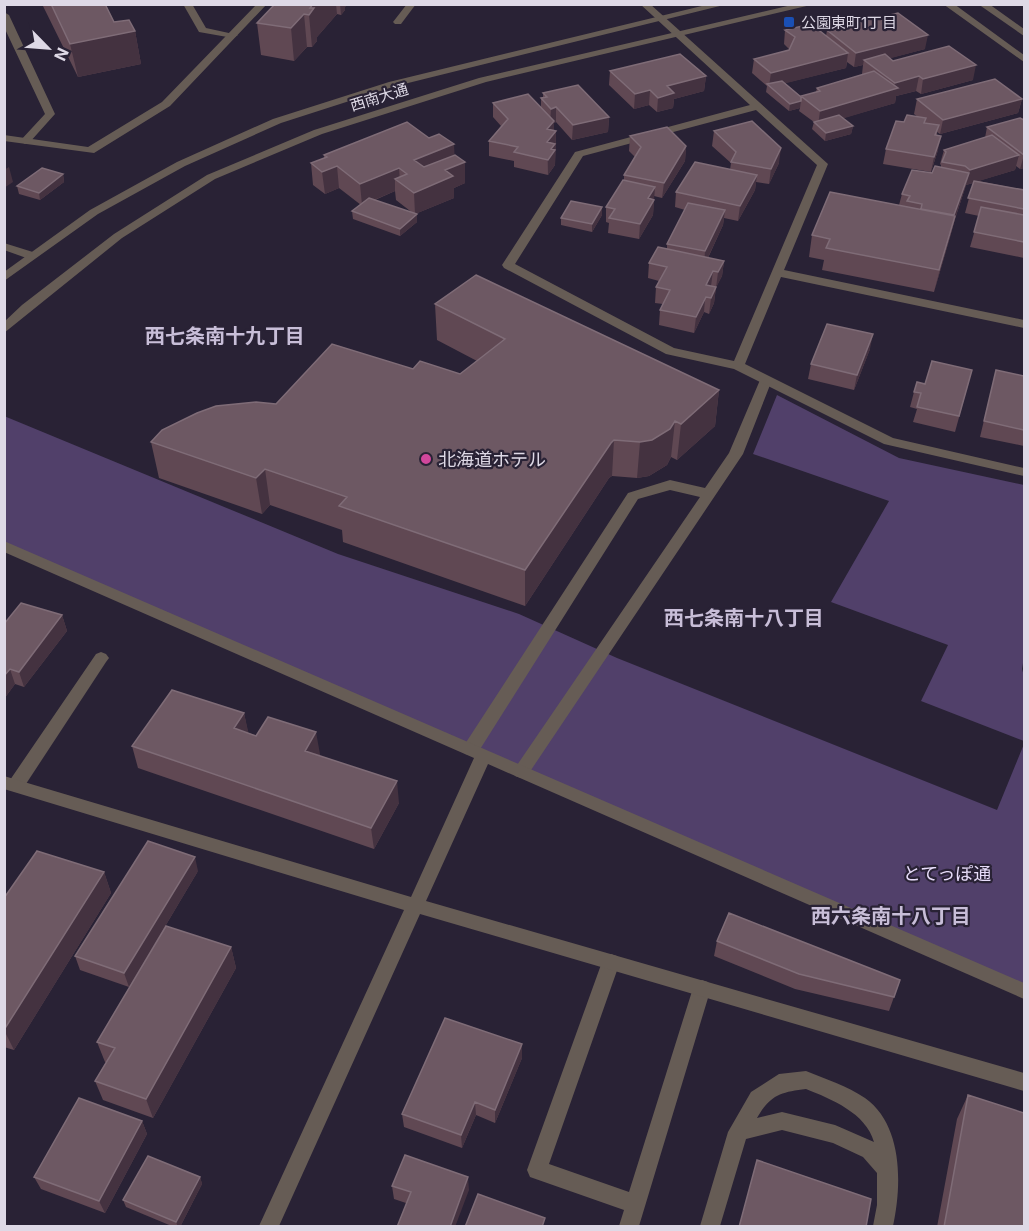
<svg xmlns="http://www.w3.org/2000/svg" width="1029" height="1231" font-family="Inter,'Noto Sans JP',sans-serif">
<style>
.green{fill:#51406a}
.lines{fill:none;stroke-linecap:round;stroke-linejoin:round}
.service{fill:#665c55;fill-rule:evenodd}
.minor{fill:#665c55;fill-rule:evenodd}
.tertiary{fill:#665c55;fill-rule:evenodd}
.wall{fill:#604853;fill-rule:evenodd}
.shaded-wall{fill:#443240}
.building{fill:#6d5863;stroke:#7f6c77;stroke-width:1.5}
.transit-dot{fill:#1a4fb4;stroke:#292235;stroke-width:2}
.hotel-dot{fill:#d1479c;stroke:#292235;stroke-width:2}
.labels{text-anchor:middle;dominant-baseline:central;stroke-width:4.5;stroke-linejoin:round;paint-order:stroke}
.far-poi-label{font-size:15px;fill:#ded9e6;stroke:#292235;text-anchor:start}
.far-street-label{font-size:15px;fill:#ded9e6;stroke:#292235}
.poi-label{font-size:18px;fill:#ded9e6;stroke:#292235;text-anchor:start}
.park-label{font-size:18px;fill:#e8ddfa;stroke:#292235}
.neighbourhood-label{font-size:20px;font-weight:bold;fill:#c8bed8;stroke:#292235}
</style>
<rect width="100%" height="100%" fill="#292235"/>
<path class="green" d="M777,395L899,458L1024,485V657L1022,669L1024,676V741L921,701L948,645L831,602L889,501L753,454Z
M4,416L338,554L519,614L617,658L997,810L1024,744V991L5,546Z"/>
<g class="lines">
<path class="service" d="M183,4H192L206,28L238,35L233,38L199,32Z
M407,4H416L401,24H395L393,22Z
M4,12L9,15L55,114L29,143L25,144L20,141L45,114L4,27Z
M4,243L36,253L38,256L32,260L4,250Z
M766,376L772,380L743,454L527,776L521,778L515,776L513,771L700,497L670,490L638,499L477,754L471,755L465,754L463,749L465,744L628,493L670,480L705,488L729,453L760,380Z
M101,652L106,654L109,658L106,662L22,790L16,792L10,790L8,785L10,780L96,654Z
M611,954L617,956L620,962L549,1164L629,1192L693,988L696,982L702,980L708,982L711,988L639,1226H619L624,1210L530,1177L527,1170L602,962L605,956Z
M806,1071C826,1079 847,1086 865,1098C903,1125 902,1185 893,1226H873L877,1205V1173L863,1157L833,1143L782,1130L746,1139L720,1226H700L728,1132L751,1092L779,1074ZM806,1089C831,1099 866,1113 874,1142L835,1125L782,1112L757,1118C770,1095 781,1092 806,1089Z"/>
<path class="minor" d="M257,4H267L170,106L94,153L4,141V135L88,147L162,102Z
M640,4H650L828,164L784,270L1024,320V328L781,277L745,364L893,438L1024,468V476L884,444L734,369L666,354L504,268L502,265L575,152L750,105ZM756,110L817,165L734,361L674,348L515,264L583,156Z
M943,4H954L1024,55V62Z
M978,4H989L1024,29V36Z
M4,541L1024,983V999L488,764L426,901L1024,1073V1091L420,914L279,1226H259L404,910L4,789V776L411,897L474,758L4,552Z"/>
<path class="tertiary" d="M710,4H728L396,86L281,123L185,166L98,214L4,281V272L90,210L177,162L273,119L389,82Z
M796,4H815L486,82L322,134L215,179L122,238L4,333V322L22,305L114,234L207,175L314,130L479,78Z"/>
</g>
<path class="wall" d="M42,4H105L114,22L135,31L141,64L78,77Z
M275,4H347L345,7V10L341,15L337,14L317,37V41L312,47H307L294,61L261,55L257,23Z
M785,30L826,36L827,30L925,49L890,58L893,61L973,80L921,94L916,91L896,96L895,103L843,118L853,126L851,134L825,141L812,129L814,122L799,111L800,108L789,111L766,92L767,86L752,73L754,59L789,50V49L784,44ZM847,62L854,67L863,65L862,74V75L817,88L816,92L801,97L785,83L846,68Z
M610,71L706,76L704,91L674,99L673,108L657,112L649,105L634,109L609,85Z
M543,93L609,117L608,132L572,140L556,122L554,123V131H556L555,165L548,175L514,167V161L489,156V141L501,126L493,117V103L541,107V98L543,97Z
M917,99H1022L1018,113L940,134L937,132L938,150L931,172L883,164L886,149L904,122L918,117L914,114Z
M1024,120V168L1020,169L1016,166L1015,170L978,181L1024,190V258L970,247L979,216L965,213L973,183L966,185L955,219L950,237L934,292L822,270L824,260L809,257L812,235L899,205L902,194L941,168V165L940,164L944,150L985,138L987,127Z
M714,131L779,163L769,184L756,182L755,190L738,221L724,218L723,225L708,258L724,261L722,276L716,287L714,303L709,314L704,312L694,333L659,325L660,310L663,304L655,303L656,287L659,281L648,278L649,263L667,249V244L685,210L675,207L676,192L730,170L731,163L712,146Z
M630,136L686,146L685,161L662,198L654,196L653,215L639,239L608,233L609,223L606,222V207L624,180V175L635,157L629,151Z
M324,155H454L465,183L454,188V198L415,214H417V222L400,236L353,219L352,211L361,205L339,188L325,194L313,185L311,163L324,158ZM395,191L396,200L414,214L375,200Z
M63,174L64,182L40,200L19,194L17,186Z
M602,215L592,232L561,225V218Z
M435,304L719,390L715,426L677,460L671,457L667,465L649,476L637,478L612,476L609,478L525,606L343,542L342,530L270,505L262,514L159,478L151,442L276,404L413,369L460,374L477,361L437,340Z
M870,349L854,390L808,379L811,364Z
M972,370L955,432L913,422L917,409L910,407L914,392L925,384Z
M996,370L1024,376V446L980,437Z
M62,615L67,631L24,687L15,684L4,699V624Z
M244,713L248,733L320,754L319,756L399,803L374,849L138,768L132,746Z
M198,871L129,987L80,970L75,956Z
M104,872L111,893L14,1050L4,1047V898Z
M717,941L900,980L889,1011L795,989L714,956Z
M231,947L236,968L153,1118L103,1100L95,1081L106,1062H105L97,1042Z
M522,1044V1058L495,1123L476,1115L462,1148L404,1127L402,1114Z
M968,1095L1024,1227H937L957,1119Z
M142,1121L147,1134L105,1213L41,1189L34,1177Z
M200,1177L202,1184L180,1227H174L126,1207L123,1200Z
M392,1186L469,1190L406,1203L394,1199Z"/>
<path class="shaded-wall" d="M313,4H336L337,14L317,37V41L312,47L309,15L310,8Z
M340,4H347L345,7V10L341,15Z
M304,14L307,47L294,61L291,28Z
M135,31L141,64L78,77L70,44Z
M928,35L925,49L869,64L864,60L863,65L854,67L856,53Z
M848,53L846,68L771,87L769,86L771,73Z
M976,65L973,80L921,94L923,79Z
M706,76L704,91L674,99L673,108L657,112L658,98L667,86Z
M919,76L916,91L896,96L895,103L818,126L820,111L893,89L895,83Z
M650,90L649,105L634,109L635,94Z
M1022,99L1018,113L940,134L943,120Z
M801,101L800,108L789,111L790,104Z
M556,107V122L554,123V133L556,131L555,165L548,175L547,129L550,123L551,109Z
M609,117L608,132L572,140L573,125Z
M853,126L851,134L825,141L826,133Z
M941,136L938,150L931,172L934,157Z
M454,144L455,165L415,181L414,160Z
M686,146L685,161L662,198L664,183Z
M781,148L779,163L769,184L771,169Z
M1019,155L1015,170L966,185L970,170Z
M1024,155V168L1020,169Z
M465,162V183L454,188V198L415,214L414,193L445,170Z
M337,166L339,188L325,194L322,172Z
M9,167L13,182L4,188V170Z
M399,168L400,183L395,179V191L362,205L360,184Z
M969,173L965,188L955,219L950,237L934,292L954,216Z
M63,174L64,182L40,200L39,193Z
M757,175L755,190L738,221L740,206Z
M655,187L653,215L639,239L640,224L648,198Z
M602,207V215L592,232V224Z
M725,210L723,225L704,266L705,251Z
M417,214V222L400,236V229Z
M724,261L722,276L716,288L718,272Z
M713,271L711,286L705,299L704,312L694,333L696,317L706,285Z
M716,287L714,303L709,314L711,298Z
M873,334L870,349L854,390L857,375Z
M719,390L715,426L677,460L681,424Z
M675,421L671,457L667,465L649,476L637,478L640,442Z
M614,440L612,476L609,478L525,606V570L611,443Z
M265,469L270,505L262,514L256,478Z
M62,615L67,631L24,687L19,672Z
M10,669L15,684L4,699V676Z
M244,713L249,735L234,728Z
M316,732L320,754L308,773L305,751Z
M397,781L399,803L374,849L371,828Z
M195,857L198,871L129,987L124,973Z
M104,872L111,893L14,1050L4,1030Z
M231,947L236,968L153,1118L146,1099Z
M522,1044V1058L495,1123V1110Z
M475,1102L476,1115L462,1148L461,1135Z
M142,1121L147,1134L105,1213L99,1201Z
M200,1177L202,1184L180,1227H178L176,1222Z
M468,1177L469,1190L455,1227H450Z"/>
<path class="building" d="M51,4H105L114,22L129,20L135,31L70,44Z
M275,4H313L310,8H314L309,15L304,14L291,28L257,23Z
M898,13L928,35L856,53L827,30Z
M811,24L848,53L771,73L754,59L789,50L795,37L785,30Z
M949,46L976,65L923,79L919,76L895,83L864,60L885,54L893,61Z
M680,54L706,76L667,86L674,93L658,98L650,90L635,94L610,71Z
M874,71L898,88L820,111L801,96L820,91L817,88Z
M995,79L1022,99L943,120L917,99Z
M782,81L801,97V101L790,104L767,84Z
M578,85L609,117L573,125L556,107L551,109L541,98L547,97L543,93Z
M528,94L554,121L547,129L556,131L547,142L555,144L551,149L555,150L548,160L514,152L518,147L489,141L508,119L493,103Z
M839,115L853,126L826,133L814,122Z
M907,115L926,118L924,123L939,125L935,135L941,136L934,157L886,149L896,121L904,122Z
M1020,118L1024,120V155L987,127Z
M752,121L781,148L771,169L731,162L736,152L714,131Z
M407,122L429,138L439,134L454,144L414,160L424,167L455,155L465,162L445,170L453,176L414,193L395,179L407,174L399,168L360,184L337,166L322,172L311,163L327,157L324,155Z
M667,127L686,146L664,183L624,175L641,147L630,136Z
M992,135L1019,155L970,170L965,166L942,162L946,152L944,150Z
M695,162L757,175L740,206L676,192Z
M935,166L969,173L954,215L921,209L922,204L907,201L910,196L902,194L912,170L932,173Z
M42,168L63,174L39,193L17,186Z
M623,180L655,187L648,198L654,200L640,224L609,218L615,209L606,207Z
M974,181L1024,190V209L968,198Z
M830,192L955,216L939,270L826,248L830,239L812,235Z
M369,198L417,214L400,229L352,211Z
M571,201L602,207L592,224L561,218Z
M688,203L725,210L705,251L667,244Z
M981,207L1024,215V242L974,232Z
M658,247L724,261L718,272L713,271L706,285L716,287L711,298L706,297L696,317L660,310L670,290L656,287L667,267L649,263Z
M476,275L719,390L681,424L675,421L670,429L652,440L640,442L614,440L611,443L525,570L339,506L347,497L265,469L256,478L151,442L162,430L197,413L216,406L256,402L276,404L332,344L413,369L420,361L460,374L505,339L435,304Z
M827,324L873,334L857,375L811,364Z
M932,361L972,370L959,416L917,407L921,393L914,392L917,382L925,384Z
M996,370L1024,376V430L984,421Z
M21,603L62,615L19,672L10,669L4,676V624Z
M172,690L244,713L234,728L256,736L268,717L316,732L305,751L397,781L371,828L132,746Z
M148,841L195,857L124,973L75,956Z
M37,851L104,872L4,1030V898Z
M729,913L900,980L894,997L799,974L717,941Z
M166,926L231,947L146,1099L95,1081L115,1048L97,1042Z
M445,1018L522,1044L495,1110L475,1102L461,1135L402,1114Z
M968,1095L1024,1113V1227H944Z
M79,1098L142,1121L99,1201L34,1177Z
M405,1155L468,1177L450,1227H397L411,1192L392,1186Z
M148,1156L200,1177L176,1222L123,1200Z
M757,1160L871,1199L866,1227H739Z
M478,1194L545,1218L542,1227H465Z"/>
<rect class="transit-dot" x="783" y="16" width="12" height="12" rx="3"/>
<circle class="hotel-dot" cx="426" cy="459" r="6"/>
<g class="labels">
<g class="far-poi-label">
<text x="801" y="22">公園東町1丁目</text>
</g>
<g class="far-street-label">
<text transform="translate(379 97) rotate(-17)">西南大通</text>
</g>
<g class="poi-label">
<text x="438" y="459">北海道ホテル</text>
</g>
<g class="park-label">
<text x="947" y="873">とてっぽ通</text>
</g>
<g class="neighbourhood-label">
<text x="225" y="336">西七条南十九丁目</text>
<text x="744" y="618">西七条南十八丁目</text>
<text x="891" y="916">西六条南十八丁目</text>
</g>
</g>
<rect width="1029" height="1231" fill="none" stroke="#ded9e6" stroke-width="12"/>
<g transform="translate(48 48) rotate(115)" stroke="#292235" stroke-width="4.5" paint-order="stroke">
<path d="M0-4.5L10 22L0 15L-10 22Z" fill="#ded9e6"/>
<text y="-9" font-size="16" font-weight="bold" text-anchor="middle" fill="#ded9e6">N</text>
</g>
</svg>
